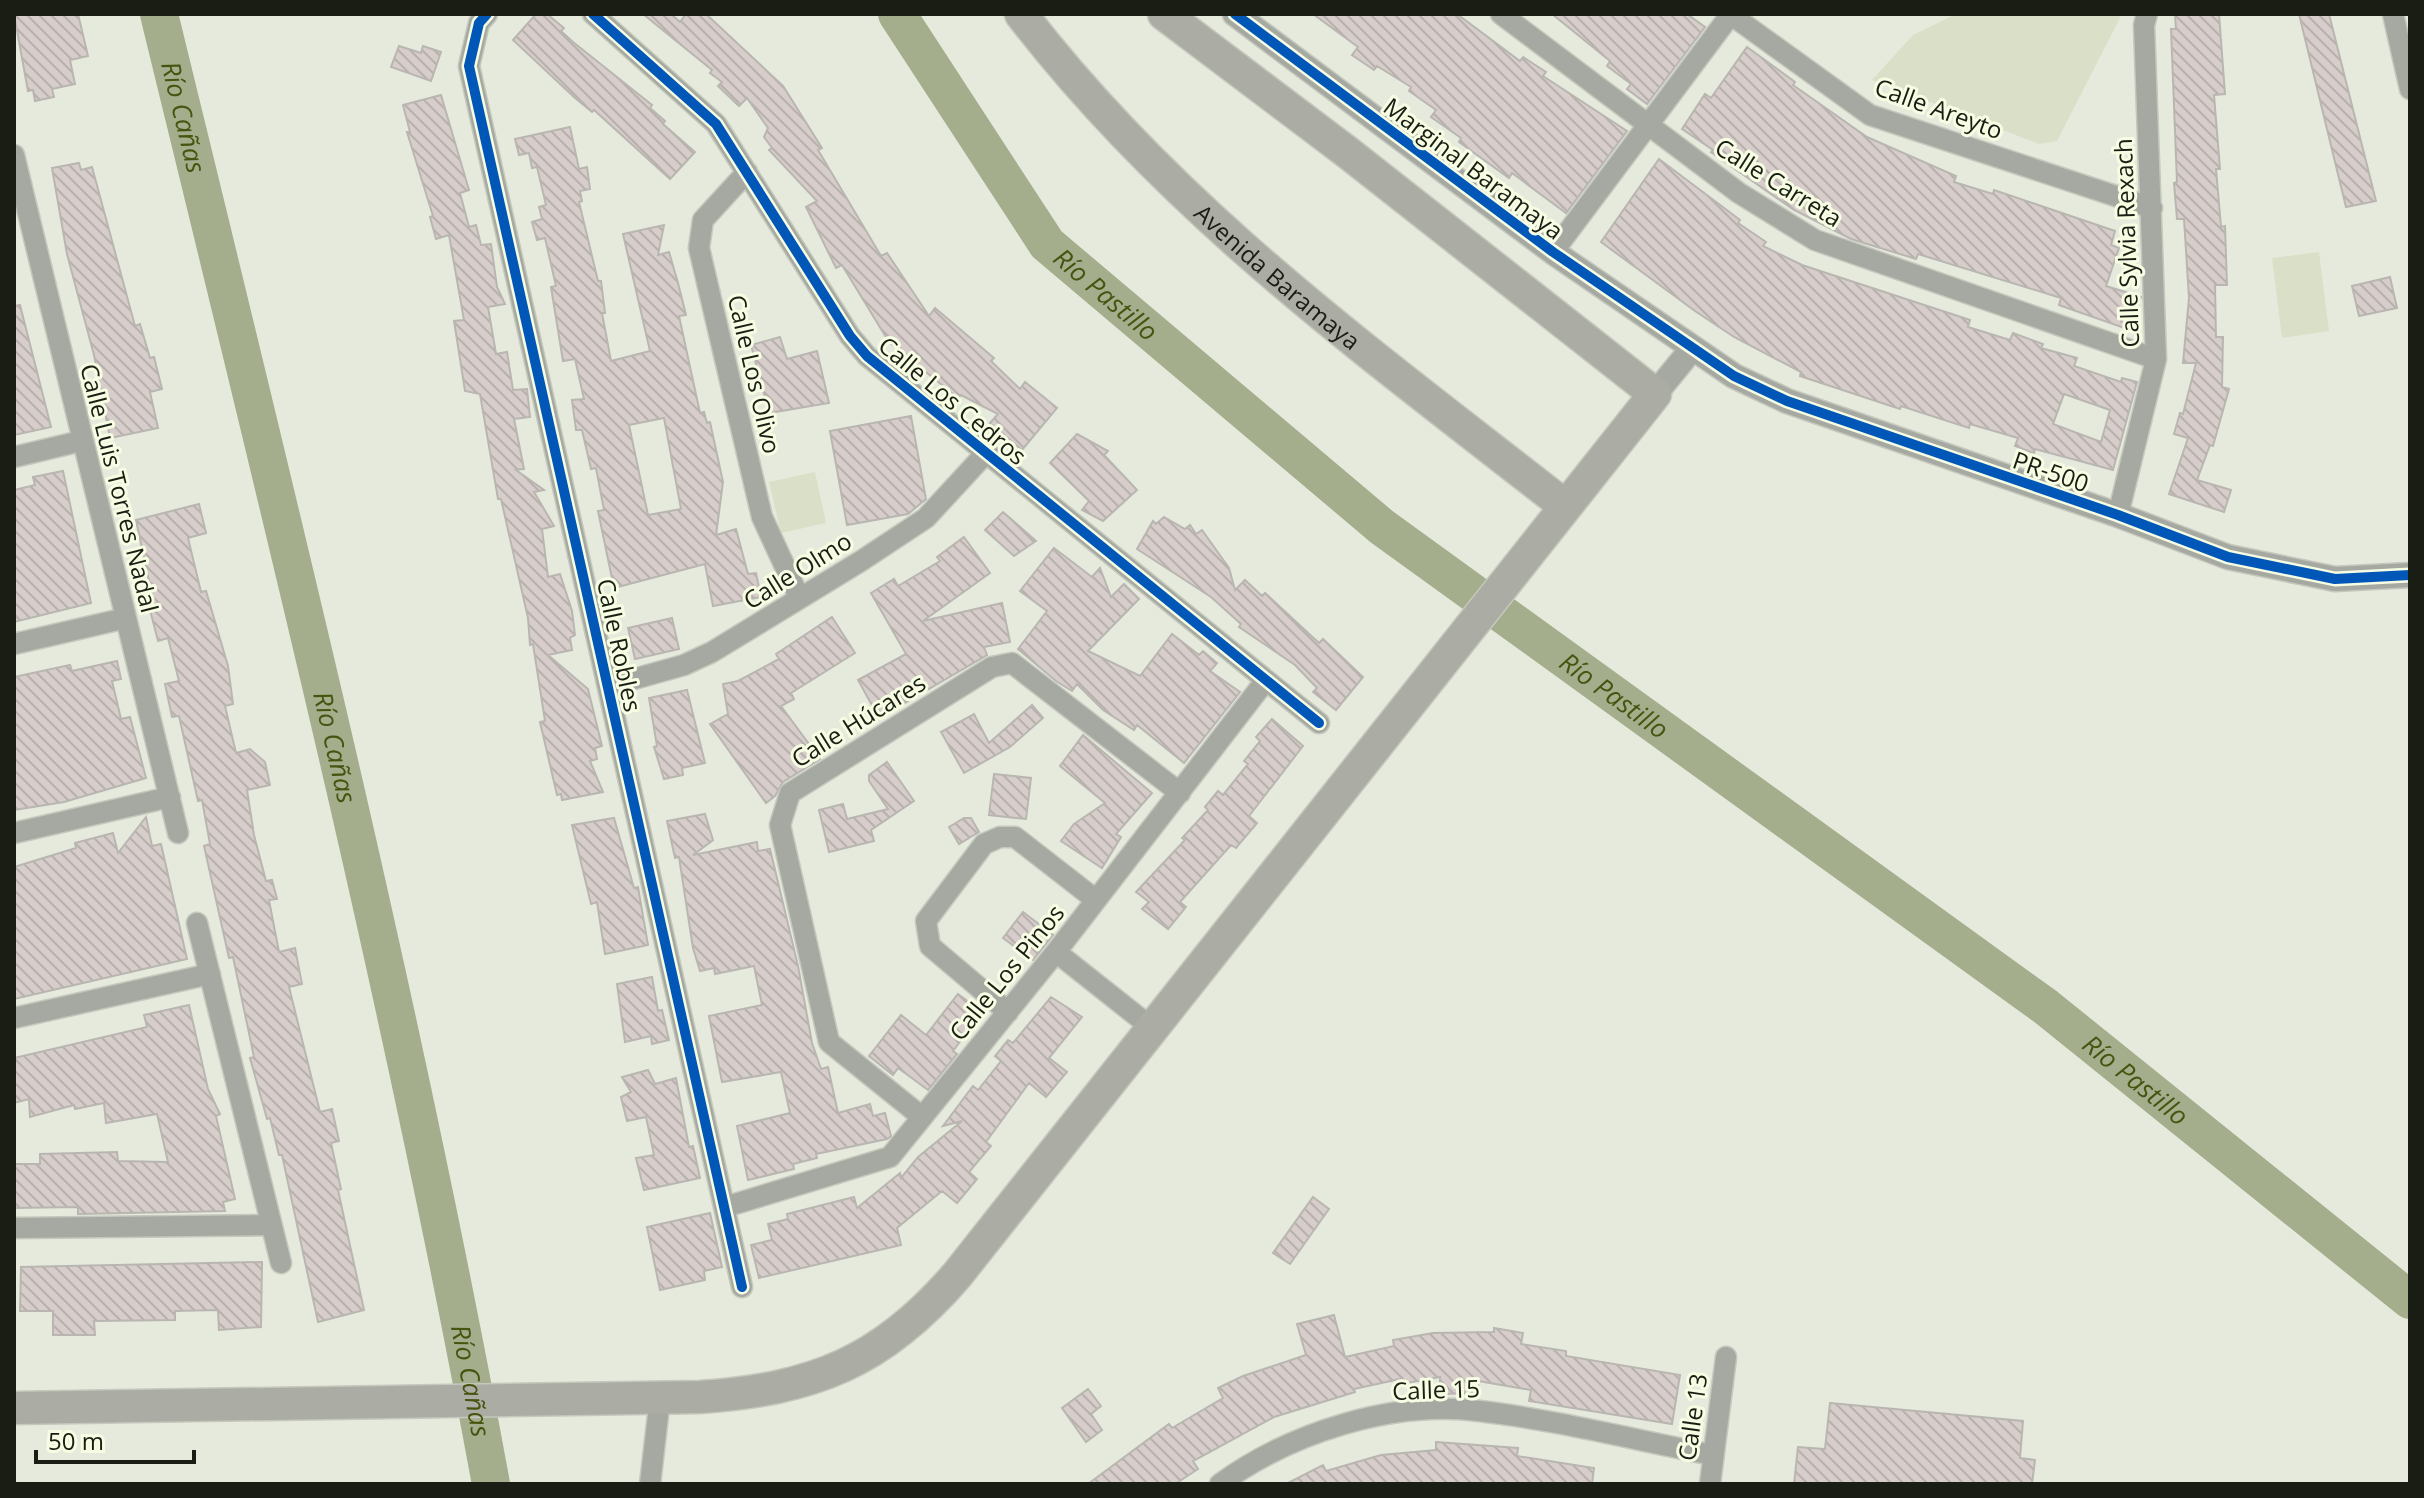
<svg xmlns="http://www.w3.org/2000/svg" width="2424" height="1498" font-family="'Open Sans',sans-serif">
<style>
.park{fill:#d9e0c7}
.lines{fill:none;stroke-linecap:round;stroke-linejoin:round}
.river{stroke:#a4ad8c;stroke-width:38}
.building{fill:url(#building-back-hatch);stroke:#b9b6b2;stroke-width:2;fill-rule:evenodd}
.minor-casing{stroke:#c5c8bd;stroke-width:23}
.tertiary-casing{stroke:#c5c8bd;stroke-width:27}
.trunk-casing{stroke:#c5c8bd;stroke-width:35}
.minor{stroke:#a6a9a1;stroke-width:20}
.tertiary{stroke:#a6a9a1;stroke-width:24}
.trunk{stroke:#abada4;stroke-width:32}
.cycleway-casing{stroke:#f6fde3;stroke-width:15}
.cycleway{stroke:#0057b8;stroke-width:10}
.labels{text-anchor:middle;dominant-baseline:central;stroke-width:6;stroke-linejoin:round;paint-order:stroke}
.street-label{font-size:24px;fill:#1a1d14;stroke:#f6fde3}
.water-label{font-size:26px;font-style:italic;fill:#47540f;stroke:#f6fde3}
</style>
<defs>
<pattern id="building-back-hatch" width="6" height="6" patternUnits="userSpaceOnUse" patternTransform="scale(2)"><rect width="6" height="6" fill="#d7cecb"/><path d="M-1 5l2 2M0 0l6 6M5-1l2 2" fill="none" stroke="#b8b0ad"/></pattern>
</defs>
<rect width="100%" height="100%" fill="#e6eadc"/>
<path class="park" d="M1956,14H2122L2057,141L2039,144L1872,80L1913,35Z
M2319,252L2329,331L2282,338L2272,258Z
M815,472L826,523L781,533L769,482Z"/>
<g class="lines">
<g class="river">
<path id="s1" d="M159,14C278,502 400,990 491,1484"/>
<path id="s2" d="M897,14L1047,244L1382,527L2046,1007L2410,1300"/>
</g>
</g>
<path class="building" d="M14,14H78L88,56L70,60L75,84L52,89L54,97L35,101L33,90L28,91Z
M536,14H547L564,28L561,31L573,42L652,105L650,108L665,121L663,124L695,152L670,179L594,110L592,112L575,98L513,40Z
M643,14H671L680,22L686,14H706L783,86L822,148L818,150L881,256L887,253L929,316L935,308L994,358L991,361L1020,389L1025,382L1057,408L1022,450L990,423L998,414L961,395L958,398L889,342L842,265L836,268L806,207L817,201L769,150L772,148L764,137L768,128L747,98L739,106L718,86L722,82L710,73L712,70Z
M1313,14H1457L1520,61L1523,57L1546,72L1543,76L1627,131L1566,213L1512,173L1509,178L1459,142L1461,138L1431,117L1436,110L1409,91L1411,87L1377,66L1374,70L1352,55L1358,47Z
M1552,14H1687L1705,27L1647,104L1627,89L1631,84L1607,66L1610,61Z
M2175,14H2219L2225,94L2214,95L2220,169H2216L2221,227L2225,226L2227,285H2215L2216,337H2223L2222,387L2229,389L2213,446L2210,445L2197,480L2231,490L2224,512L2169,494L2188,438L2174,434L2180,413L2183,414L2196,363H2183L2189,298L2184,219H2177L2174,183L2177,182L2171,29H2176Z
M2299,14H2329L2376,201L2346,207Z
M399,46L421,53L423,46L441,52L431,81L391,67Z
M1747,47L1795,82L1793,85L1867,137L1956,176L1954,182L1993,194L1994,190L2115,231L2111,245L2119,248L2106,286L2141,297L2130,330L2059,305L2061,298L1918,254L1916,259L1851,239L1794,210L1711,152L1713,150L1682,129L1705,94L1711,98Z
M441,95L469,190L460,193L469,227L476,225L481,245L491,244L497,287L505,304L488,307L496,354L507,352L513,390L527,389L530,417L514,419L524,469L516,470L544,490L534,492L554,526L542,529L548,577L560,574L572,611L575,635L570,638L572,650L548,655L588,689L602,746L595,748L597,759L590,761L603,792L562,800L561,794L557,795L540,722L545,721L533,644L530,645L528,618L501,499H498L480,394L465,391L454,321L464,320L449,235L436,239L430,217L433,216L407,132H410L403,105Z
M570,127L579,169L587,167L590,189L580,191L582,201L579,202L598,281H601L605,313H602L611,361L650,351L623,234L664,225L658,255L669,252L678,283L686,315L679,316L700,413L704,412L707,423L710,422L723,482L716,535L736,529L748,574L756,573L761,597L713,606L705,564L614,588L598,511L604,510L596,468L591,469L582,430H576L572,400L584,399L575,359L563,361L551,287L556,286L545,238L537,240L532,222L542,219L539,207L546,205L537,167L532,168L529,153L519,155L515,139ZM664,418L681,509L648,515L629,425Z
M1659,159L1740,220L1738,223L1766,242L1763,246L1802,265L1970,320L1968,327L2010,340L2013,333L2043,344L2041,348L2077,358L2074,366L2121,382L2122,378L2137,382L2113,470L2035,449L2034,453L2015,446L2018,438L1970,424L1969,428L1901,406L1900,409L1800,376L1801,372L1734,337L1695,311L1601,242ZM2064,394L2110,410L2101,442L2053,424Z
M79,163L81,170L92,167L135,326L140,324L150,358L154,357L162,389L150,392L158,428L110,438L94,355L67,254L52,168Z
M2390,277L2397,308L2359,316L2352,286Z
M20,305L51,427L14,435V306Z
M780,337L787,359L817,351L829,403L769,413L751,345Z
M911,416L926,499L908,514L847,525L830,431Z
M1077,434L1108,451L1104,455L1137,490L1103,521L1082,510L1089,501L1050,463Z
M63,471L91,603L14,622V490L35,485L33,477Z
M199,504L206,533L188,538L201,592L206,591L228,666L233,704L225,706L236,753L250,749L265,762L270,785L247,790L254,835L266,881L272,880L277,899L269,900L279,952L295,948L302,984L289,987L320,1112L332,1109L339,1141L331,1143L341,1189L338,1190L364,1310L318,1322L282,1155H279L270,1118L267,1119L250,1058L254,1057L233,957L229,958L204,846L210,844L202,800L198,801L179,716L172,717L165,684L179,681L168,638L158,641L149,606L154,605L136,520Z
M1003,512L1036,541L1014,556L985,530Z
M1164,517L1185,529L1190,525L1196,534L1202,530L1229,568L1235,590L1245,580L1262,596L1265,593L1319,643L1323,639L1363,677L1336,710L1313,692L1317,688L1295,665L1239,627L1241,624L1211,597L1137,549L1153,521L1156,524Z
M964,537L990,573L923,621L1002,603L1010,642L984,647L987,655L879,718L858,680L906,654L871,593L894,579L898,586L940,561L937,557Z
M1054,548L1092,577L1100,568L1111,597L1124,584L1139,599L1088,651L1140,676L1172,634L1199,655L1203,651L1217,663L1210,671L1240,692L1184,763L1137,725L1134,730L1103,710L1077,684L1072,691L1056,681L1018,649L1047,611L1020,591Z
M832,617L855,653L791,693L794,699L781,706L820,759L783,782L775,796L766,803L710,724L728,714L723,684L738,681L779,659L776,654Z
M672,618L679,649L635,659L628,628Z
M117,661L121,679L112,681L121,719L130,717L146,778L64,802L14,810V677L70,665L72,671Z
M687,690L705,763L682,768L683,775L664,779L654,747L657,746L649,698Z
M1032,705L1043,718L1010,747L964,773L941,732L974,714L989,743Z
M1272,719L1303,746L1249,816L1257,823L1236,848L1231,845L1180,902L1186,907L1168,929L1142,909L1149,902L1136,892L1185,840L1182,838L1208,810L1205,807L1218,791L1223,795L1248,764L1244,761L1260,741L1256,737Z
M1083,735L1152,793L1116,834L1121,837L1102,868L1061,841L1074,824L1105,803L1060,766Z
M887,762L914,801L871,830L874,841L829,852L819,810L843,804L847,819L888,809L869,781V775Z
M994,774L1031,778L1026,819L989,815Z
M705,814L713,840L693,855L757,842L758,851L770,849L798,966L812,1043L821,1069L828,1067L838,1113L870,1104L873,1116L885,1113L891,1136L887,1139L816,1154L817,1158L793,1164L794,1169L748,1180L737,1126L790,1113L781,1072L722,1082L709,1016L762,1005L754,966L715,974L714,968L700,971L693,948L679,857L675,858L667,821Z
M146,817L152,846L161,844L187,959L14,999V867L76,848L75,843L113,833L118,853Z
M614,818L634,888L638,887L648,945L605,954L597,902L591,904L572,825Z
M964,818H971L979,832L959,844L949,827Z
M1023,912L1053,935L1033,960L1003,938Z
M652,977L658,1011L662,1010L669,1040L652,1044L651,1036L625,1042L617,984Z
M958,994L982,1012L953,1051L957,1054L928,1090L898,1068L893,1075L869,1056L901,1015L926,1035Z
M1051,997L1082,1017L1049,1058L1067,1072L1046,1097L1029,1083L986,1142L991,1146L969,1172L977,1179L957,1203L942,1191L897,1228L901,1245L759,1278L751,1245L772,1240L768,1224L788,1219L787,1214L854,1197L857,1208L900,1173L901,1178L918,1157L962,1121L943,1126L973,1086L978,1090L1001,1061L995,1056L1008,1040L1013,1043Z
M189,1005L208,1089L220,1114L216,1116L235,1199L223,1202L225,1211L78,1214V1207L14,1208V1164H40V1154L117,1152L118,1161L168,1162L157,1114L106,1123L104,1103L75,1109L74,1105L30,1117L29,1099L14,1103V1058L147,1027L144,1015Z
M648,1070L655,1084L676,1078L689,1147L693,1146L700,1178L644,1190L636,1158L654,1155L646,1117L627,1121L621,1097L631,1092L622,1077Z
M1313,1197L1329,1209L1290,1264L1273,1253Z
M710,1213L722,1267L704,1271L705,1280L660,1290L647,1227Z
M262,1262L261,1327L219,1330L218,1310L175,1311V1320L94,1321L95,1335H53V1311H20L21,1267Z
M1334,1315L1345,1357L1394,1346L1393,1340L1433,1333L1494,1332V1328L1523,1333L1521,1344L1566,1351V1356L1680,1375L1672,1424L1529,1401L1531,1390L1478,1381L1479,1393L1440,1394V1377L1401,1384L1400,1379L1354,1389L1355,1392L1274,1417L1193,1461L1198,1469L1175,1484H1088L1169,1424L1172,1428L1223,1398L1218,1388L1243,1376L1306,1355L1297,1324Z
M1088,1389L1101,1406L1091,1414L1102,1430L1086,1442L1062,1408Z
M1830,1403L2023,1421L2020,1458L2035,1460L2032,1484H1794L1798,1447L1825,1449Z
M1436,1442L1518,1448L1517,1456L1594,1468L1592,1484H1286L1323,1465L1326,1471L1381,1455L1436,1450Z"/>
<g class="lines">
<defs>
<path id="minor" d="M487,14L479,23L469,66L742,1287
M593,14L716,124L850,336L867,356L1319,723
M1501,14L1739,193L1815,240L2156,359
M1730,14L1870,115L2152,208
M2393,14L2410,89
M14,155L178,833
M747,172L703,220L699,248L762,517L799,597
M1553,252L1731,14
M14,457L81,441
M2118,515L2156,359L2144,25L2147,14
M14,644L126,618
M609,686L684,665L712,652L861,561L926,518L985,454
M14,833L170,797
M197,923L281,1263
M1056,952L1152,1028
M1008,1012L930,946L926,921L984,844L1000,837H1015L1096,900
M14,1018L210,974
M922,1117L829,1042L780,825L790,793L992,667L1012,663L1180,793
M725,1207L890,1157L1056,952L1266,680
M14,1228L271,1225
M650,1484L660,1398
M1220,1484C1290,1433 1392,1400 1479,1411C1557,1420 1635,1440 1713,1455
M1710,1484L1726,1357"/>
<path id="tertiary" d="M1235,14L1553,252L1734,376L1787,401L2118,515L2228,557L2335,579L2410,575
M1655,394L1691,350"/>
<g id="trunk">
<path id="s3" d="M1021,14C1173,212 1371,354 1565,506"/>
<path d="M14,1408L700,1397C814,1389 882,1362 957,1275L1655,394L1347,152L1164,14"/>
</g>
</defs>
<use href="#minor" class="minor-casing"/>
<use href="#tertiary" class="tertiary-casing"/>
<use href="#trunk" class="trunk-casing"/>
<use href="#minor" class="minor"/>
<use href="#tertiary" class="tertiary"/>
<use href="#trunk" class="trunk"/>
<defs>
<path id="cycleway" d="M487,14L479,23L469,66L742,1287
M593,14L716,124L850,336L867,356L1319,723
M1235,14L1553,252L1734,376L1787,401L2118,515L2228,557L2335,579L2410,575"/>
</defs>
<use href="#cycleway" class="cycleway-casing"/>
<use href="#cycleway" class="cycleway"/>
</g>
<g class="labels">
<g class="street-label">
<text transform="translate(1939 108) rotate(20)">Calle Areyto</text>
<text transform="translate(1474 168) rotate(37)">Marginal Baramaya</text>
<text transform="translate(1779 182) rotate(32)">Calle Carreta</text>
<text transform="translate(2126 243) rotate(-92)">Calle Sylvia Rexach</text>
<text stroke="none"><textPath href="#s3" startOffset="368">Avenida Baramaya</textPath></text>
<text transform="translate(755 374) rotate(77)">Calle Los Olivo</text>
<text transform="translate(953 400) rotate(40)">Calle Los Cedros</text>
<text transform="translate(2051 471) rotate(19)">PR-500</text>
<text transform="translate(120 488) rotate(76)">Calle Luis Torres Nadal</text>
<text transform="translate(797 570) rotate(-32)">Calle Olmo</text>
<text transform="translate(620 645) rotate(78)">Calle Robles</text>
<text transform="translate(858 720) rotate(-32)">Calle Húcares</text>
<text transform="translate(1006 972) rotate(-51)">Calle Los Pinos</text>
<text transform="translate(1436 1389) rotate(-2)">Calle 15</text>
<text transform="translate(1692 1417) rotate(-82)">Calle 13</text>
</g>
<g class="water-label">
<text stroke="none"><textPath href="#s1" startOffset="106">Río Cañas</textPath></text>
<text stroke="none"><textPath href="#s2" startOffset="352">Río Pastillo</textPath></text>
<text stroke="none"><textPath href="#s2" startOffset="1000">Río Pastillo</textPath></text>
<text stroke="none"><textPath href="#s1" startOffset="754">Río Cañas</textPath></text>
<text stroke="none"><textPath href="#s2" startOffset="1648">Río Pastillo</textPath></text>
<text stroke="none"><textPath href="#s1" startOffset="1402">Río Cañas</textPath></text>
</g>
</g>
<rect width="2424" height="1498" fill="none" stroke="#1a1d14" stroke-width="32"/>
<path d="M36 1450v12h158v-12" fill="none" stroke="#1a1d14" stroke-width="4"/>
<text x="48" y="1450" font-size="24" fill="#1a1d14" stroke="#f6fde3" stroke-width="6" paint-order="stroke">50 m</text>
</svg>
